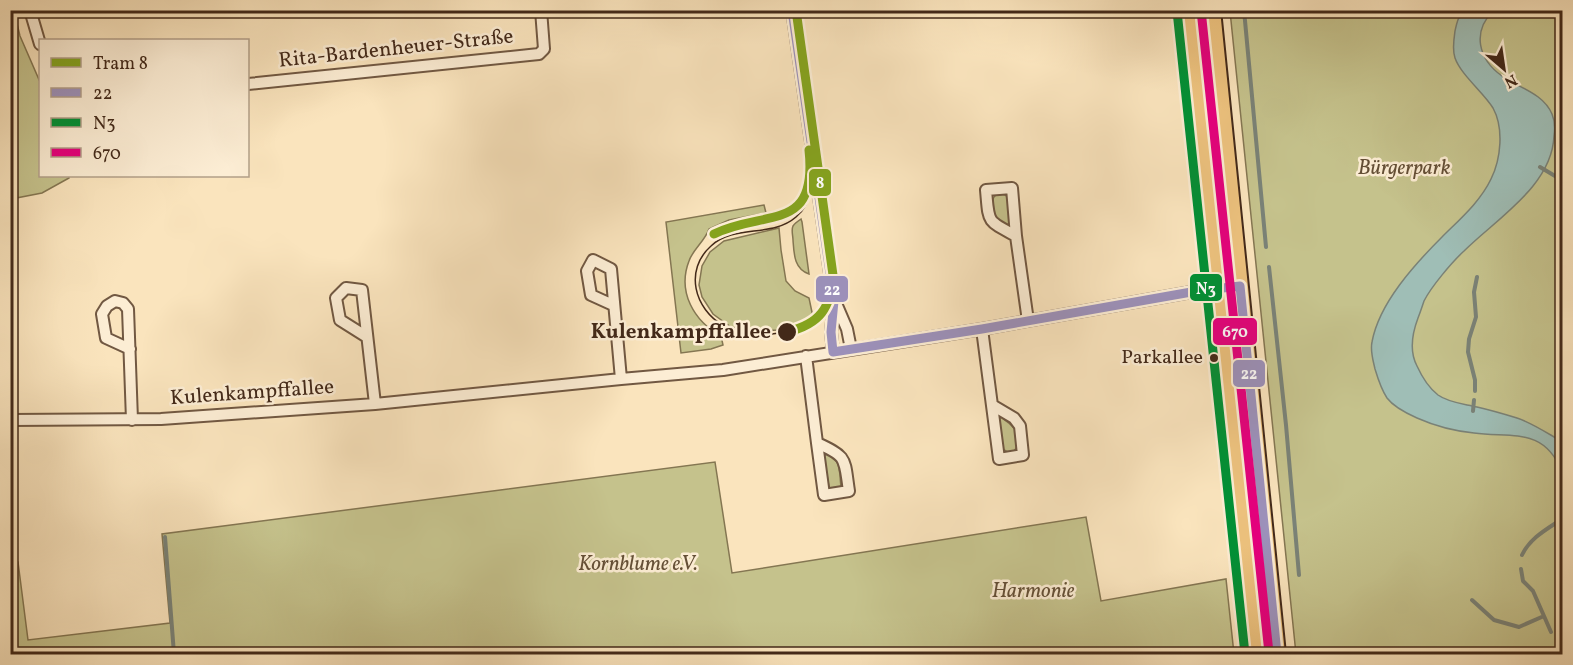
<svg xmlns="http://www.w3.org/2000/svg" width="1573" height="665" font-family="Vollkorn,serif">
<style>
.green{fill:#c5c28c;stroke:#847652;stroke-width:1.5}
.water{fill:#9fbeb6;stroke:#7a8277;stroke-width:1.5}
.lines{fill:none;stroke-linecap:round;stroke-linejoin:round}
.stream{stroke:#7a8277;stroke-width:4}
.street-casing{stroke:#715842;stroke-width:14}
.primary-casing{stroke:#432919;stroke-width:20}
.street{stroke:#fcedd4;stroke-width:10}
.primary{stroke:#edc27e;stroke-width:16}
.tram{stroke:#432919;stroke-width:1.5}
.bus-1-casing{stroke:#fcedd4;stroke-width:14}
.bus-2-casing{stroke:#fcedd4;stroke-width:14}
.bus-3-casing{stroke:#fcedd4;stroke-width:14}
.bus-1{stroke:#9c91bb;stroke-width:9}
.bus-2{stroke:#009035;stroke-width:9}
.bus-3{stroke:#e5007d;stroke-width:9}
.tram-1-casing{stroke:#fcedd4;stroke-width:14}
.tram-1{stroke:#85a31e;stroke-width:9}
.stop-dot{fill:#432919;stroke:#fcedd4;stroke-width:2}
.labels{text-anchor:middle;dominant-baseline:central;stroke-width:5;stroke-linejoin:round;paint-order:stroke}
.bus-label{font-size:20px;fill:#432919;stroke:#fcedd4;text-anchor:end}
.street-label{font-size:21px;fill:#432919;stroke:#fcedd4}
.park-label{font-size:21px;font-style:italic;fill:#644f36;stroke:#fcedd4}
.stop-label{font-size:21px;font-weight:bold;fill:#432919;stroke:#fcedd4;text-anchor:end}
.line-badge{stroke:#fcedd4;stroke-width:2}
.badge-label{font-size:16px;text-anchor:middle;font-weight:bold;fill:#fff}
</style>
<rect width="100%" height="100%" fill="#fae4bd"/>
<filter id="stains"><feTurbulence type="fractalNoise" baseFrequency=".00333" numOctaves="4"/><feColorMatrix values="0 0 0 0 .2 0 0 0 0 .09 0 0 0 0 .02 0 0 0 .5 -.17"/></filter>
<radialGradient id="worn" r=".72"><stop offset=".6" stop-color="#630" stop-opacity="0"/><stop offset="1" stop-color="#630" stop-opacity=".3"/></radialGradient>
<path class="green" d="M10,11H14L20,36L40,82V176H69V178L42,193L11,199Z
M1230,11H1562V654H1296Z
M1001,193L1006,195L1008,201L1011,225C1006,225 1000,223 997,219C992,214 990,199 996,195C997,194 999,194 1001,193Z
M764,205L766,213L729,220L709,229C705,241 693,249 689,261C677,292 694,321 721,336L723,345L711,349L681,353L666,222Z
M801,219L802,222L809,274C794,269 794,254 793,240C793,236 791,230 793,226C795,223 798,221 801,219Z
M779,228L781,250L786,281L795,291L809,298L813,317L801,325L777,330L750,332L731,327L713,314L702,297L699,285L702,266L710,252L724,241Z
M1001,417C1006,421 1013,425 1016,431C1021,441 1016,461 1002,448L998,418Z
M825,453C842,459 839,471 841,487L832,489L829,487L824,457Z
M715,462L732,573L1086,517L1101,601L1226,579L1234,654H11V563L18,562L28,640L170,623L162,534Z"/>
<path class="water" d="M1464,10L1493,11C1472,32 1478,59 1502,76C1519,88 1543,93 1552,114C1555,121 1555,129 1554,136C1552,186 1496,219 1464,251C1452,262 1431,287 1424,301C1422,307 1420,313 1418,318C1412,334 1409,351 1417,366C1422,377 1429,388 1438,395C1449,403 1465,404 1477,407C1490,410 1504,414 1517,418C1532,423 1547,433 1561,441L1562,443V471C1543,427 1513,438 1474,433C1454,431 1435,426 1417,418C1408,414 1393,406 1387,398C1381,389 1378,379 1375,369C1373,360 1370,351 1372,342C1379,303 1415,264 1442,237C1460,219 1480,202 1491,179C1501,159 1504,128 1493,108C1484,93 1461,75 1455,58C1452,50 1454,38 1455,31C1457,22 1458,17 1464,10Z"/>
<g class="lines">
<path class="stream" d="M1244,10L1266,247
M1540,167L1555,176
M1269,267L1286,425L1299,575
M1475,391V380L1468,352L1469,339L1476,317L1474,292L1477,277
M1473,411L1474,400
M165,537L174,654
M1522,555C1530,538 1547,529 1562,519
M1521,569L1523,581L1533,591L1551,632
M1472,600L1494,620L1519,627L1544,616"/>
<defs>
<path id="street" d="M30,10L40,44
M792,10L834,301L831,332L833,352
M248,84L539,54L544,49L541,10
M1016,236C986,220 989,223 986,190L1012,188L1016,236L1028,321
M835,301L847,329L851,349
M613,305L591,295L587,271L593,260L611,269L621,379
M982,329L999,459L1023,455L1020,426L1014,418L992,405
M367,337L340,320L336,298L346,288L362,290L375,404
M130,349L106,338L102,314L107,306L115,301L123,303L128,309L132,420
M806,356L817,443
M10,420L161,419L375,404L621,379L723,370L982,329L1197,291L1240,286
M817,443C848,457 844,458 849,491L824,495Z"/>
<path id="primary" d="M1189,10L1257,654
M1212,10L1277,654"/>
</defs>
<use href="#street" class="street-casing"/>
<use href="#primary" class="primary-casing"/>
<use href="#street" class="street"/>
<use href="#primary" class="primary"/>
<path class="tram" d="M757,336L787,332
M763,336C750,334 736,334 724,326C694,309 684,270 711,246C734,224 772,238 796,217C814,201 814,180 811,158"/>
<defs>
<path id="bus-1" d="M792,10L834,301L831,332L833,352L982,329L1197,291L1240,286L1277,654"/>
<path id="bus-2" d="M1177,11L1245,654"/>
<path id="bus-3" d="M1201,10L1269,653"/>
</defs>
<use href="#bus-1" class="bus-1-casing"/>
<use href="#bus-2" class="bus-2-casing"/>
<use href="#bus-3" class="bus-3-casing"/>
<use href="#bus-1" class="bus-1"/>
<use href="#bus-2" class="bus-2"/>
<use href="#bus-3" class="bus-3"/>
<defs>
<path id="tram-1" d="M714,234C764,209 818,234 809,150
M787,332C820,324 831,308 833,275L796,10"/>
</defs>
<use href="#tram-1" class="tram-1-casing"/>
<use href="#tram-1" class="tram-1"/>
</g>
<g class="stop-dot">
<circle cx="787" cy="332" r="10"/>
<circle cx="1214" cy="358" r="5"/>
</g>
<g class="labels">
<g class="bus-label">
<text x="1203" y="358">Parkallee</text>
</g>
<g class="street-label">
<text transform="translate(396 49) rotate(-6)">Rita-Bardenheuer-Straße</text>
<text transform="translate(252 393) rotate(-4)">Kulenkampffallee</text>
</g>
<g class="park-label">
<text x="1404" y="168">Bürgerpark</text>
<text x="638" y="564">Kornblume e.V.</text>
<text x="1033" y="591">Harmonie</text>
</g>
<g class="stop-label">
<text x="771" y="332">Kulenkampffallee</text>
</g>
</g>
<g class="line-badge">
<rect x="808" y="168" width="24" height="29" rx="6" fill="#85a31e"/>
<rect x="1189" y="273" width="34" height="29" rx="6" fill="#009035"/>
<rect x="815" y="275" width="34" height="28" rx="6" fill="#9c91bb"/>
<rect x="1212" y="317" width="46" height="29" rx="6" fill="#e5007d"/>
<rect x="1232" y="359" width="34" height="29" rx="6" fill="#9c91bb"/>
</g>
<g class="badge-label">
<text x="820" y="188">8</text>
<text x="1206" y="294">N3</text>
<text x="832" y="295">22</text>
<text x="1235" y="337">670</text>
<text x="1249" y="379">22</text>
</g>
<rect width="1573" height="665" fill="none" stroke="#fae4bd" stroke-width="36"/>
<rect x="12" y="12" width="1549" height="641" fill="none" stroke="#432919" stroke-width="3"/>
<rect x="18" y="18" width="1537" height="629" fill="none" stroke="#432919" stroke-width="1.5"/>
<rect x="39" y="39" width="210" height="138" fill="#fcedd4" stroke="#b29f89" stroke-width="1.5"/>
<rect x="51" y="58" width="30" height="9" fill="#85a31e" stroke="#b29f89" stroke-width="1.5"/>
<text x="93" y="69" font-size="18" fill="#432919">Tram 8</text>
<rect x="51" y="88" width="30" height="9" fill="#9c91bb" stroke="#b29f89" stroke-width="1.5"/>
<text x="93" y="99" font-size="18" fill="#432919">22</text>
<rect x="51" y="118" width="30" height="9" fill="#009035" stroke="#b29f89" stroke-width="1.5"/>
<text x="93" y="129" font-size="18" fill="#432919">N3</text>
<rect x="51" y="148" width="30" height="9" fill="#e5007d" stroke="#b29f89" stroke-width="1.5"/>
<text x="93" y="159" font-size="18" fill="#432919">670</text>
<g transform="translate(1504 69) rotate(151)" stroke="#fcedd4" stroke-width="4.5" paint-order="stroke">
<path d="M0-4.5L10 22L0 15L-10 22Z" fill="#432919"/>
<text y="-9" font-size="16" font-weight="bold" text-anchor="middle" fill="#432919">N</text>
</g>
<rect width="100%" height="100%" filter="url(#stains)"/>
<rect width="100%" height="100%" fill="url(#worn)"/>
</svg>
